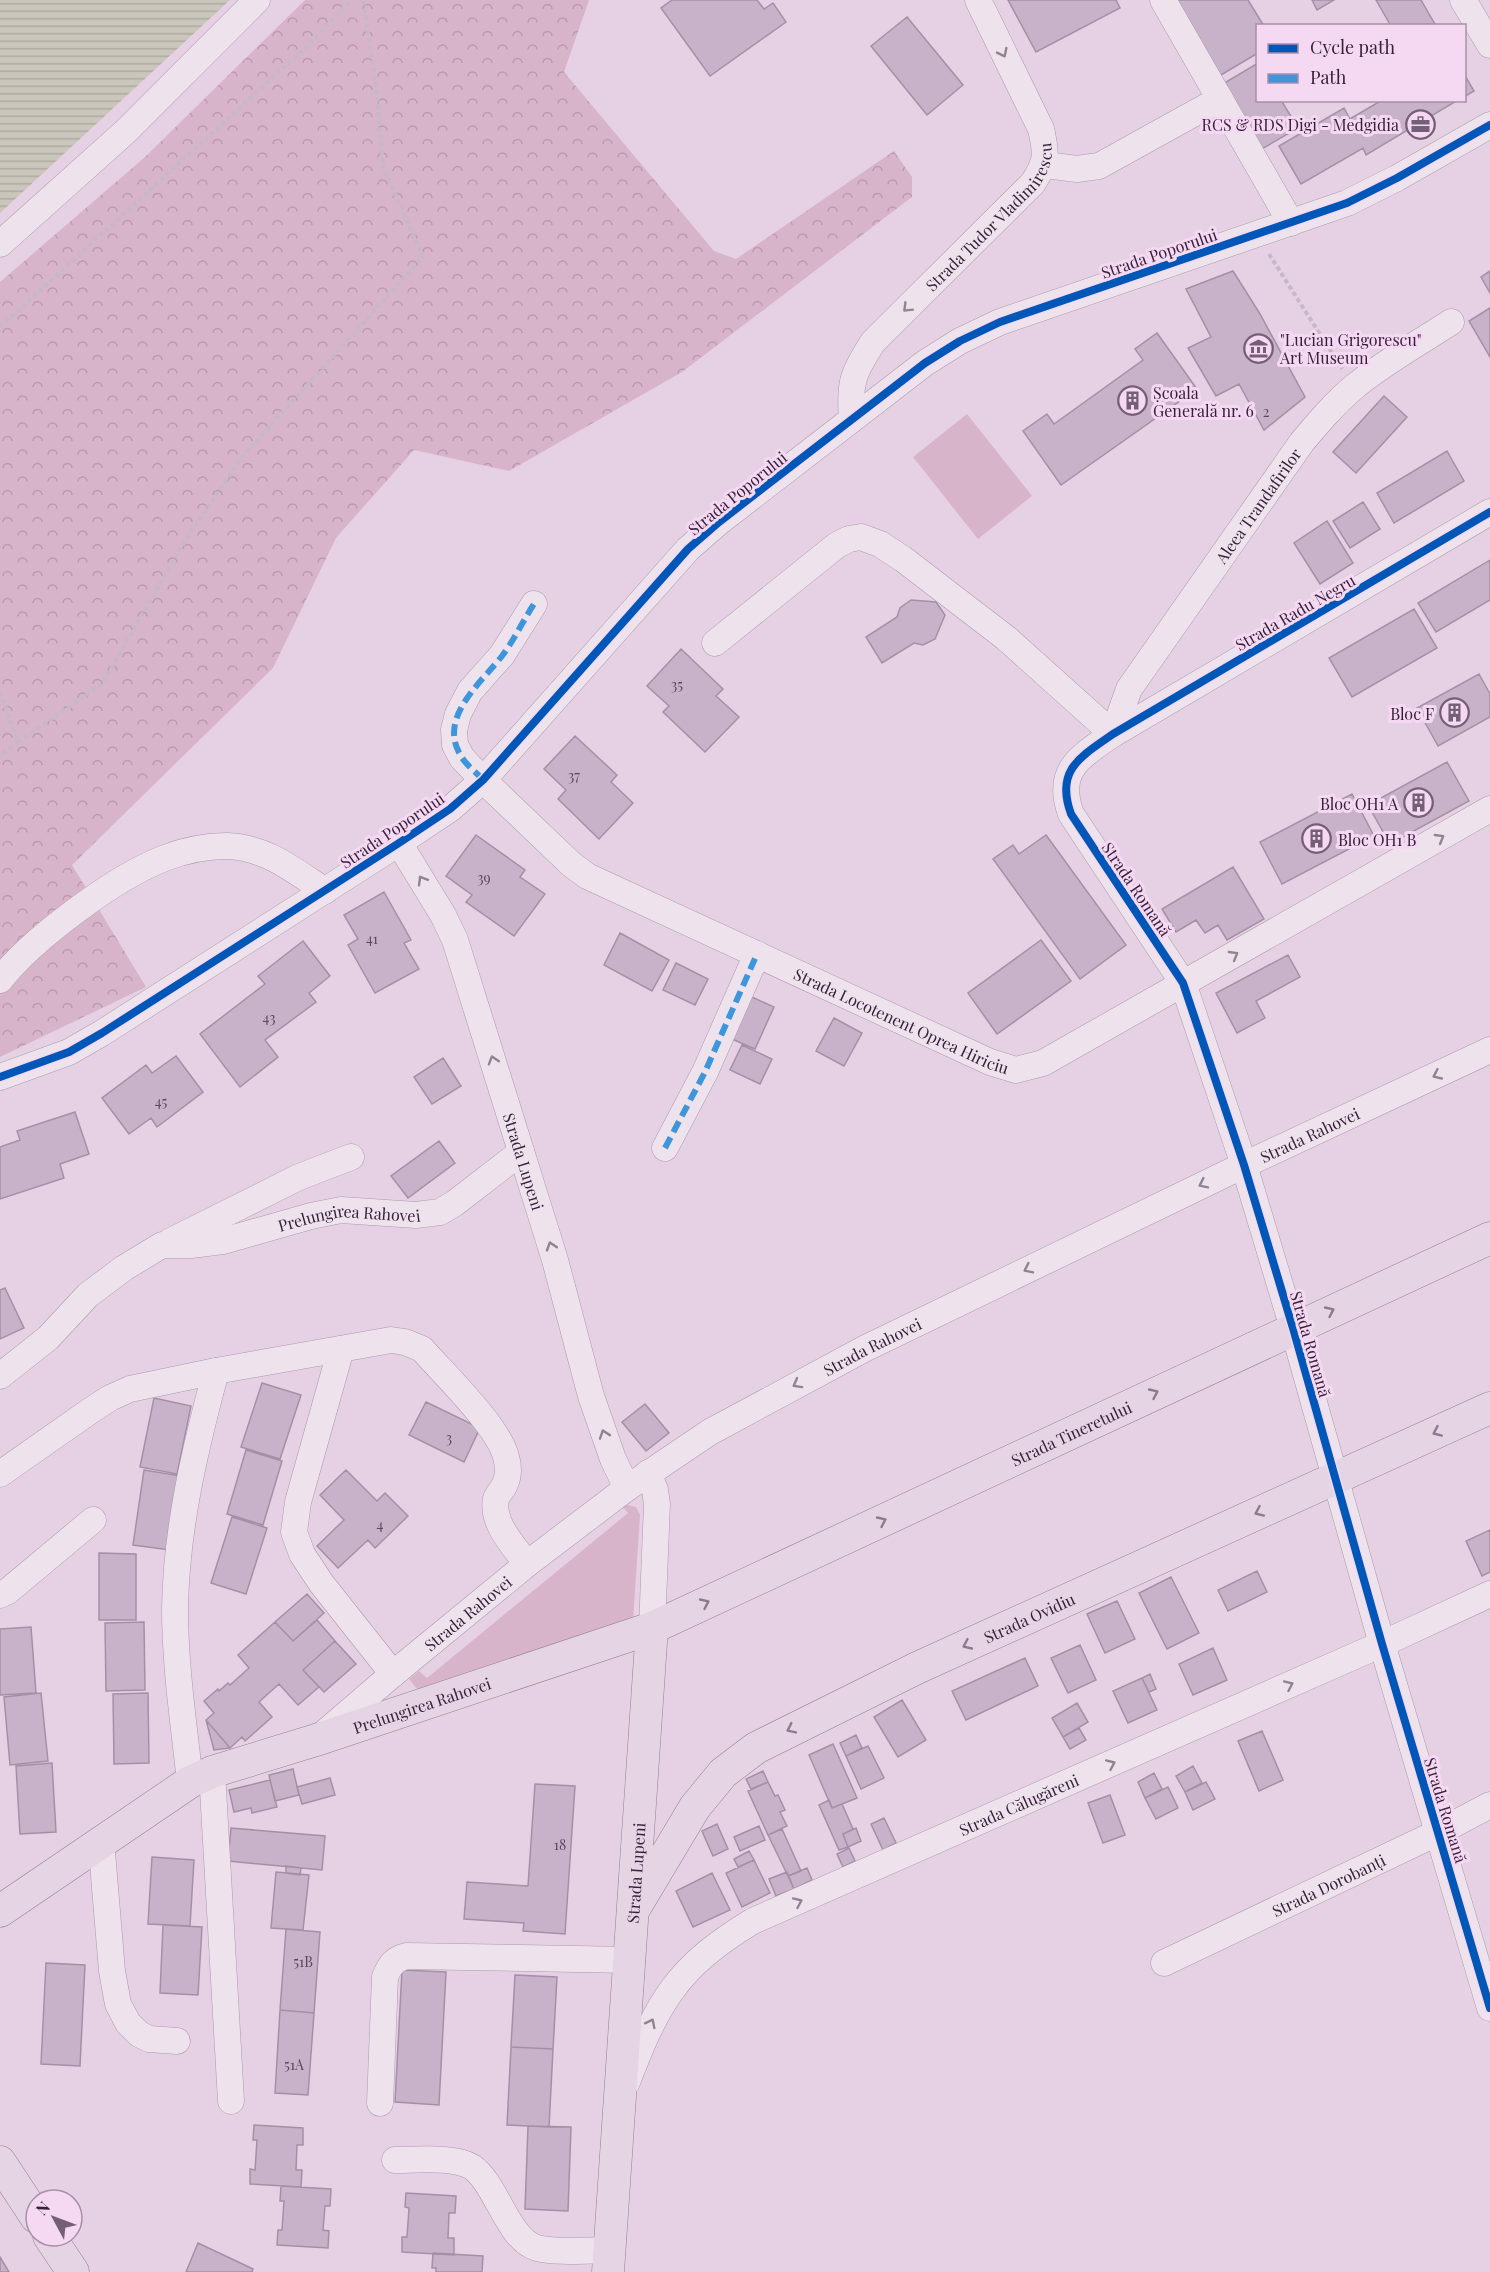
<svg xmlns="http://www.w3.org/2000/svg" width="1490" height="2272" font-family="'Playfair Display',serif">
<style>
.green{fill:#d8b4ca}
.park{fill:url(#park-crowns)}
.water{fill:url(#water-rules)}
.building{fill:#c7b2c9;stroke:#a490a6;stroke-width:1.5}
.lines{fill:none;stroke-linecap:round;stroke-linejoin:round}
.minor-casing{stroke:#ab99ab;stroke-width:27}
.major-casing{stroke:#908090;stroke-width:33}
.path{stroke:#c6b9c5;stroke-width:4;stroke-dasharray:4.5 3;stroke-linecap:butt}
.minor{stroke:#eee3ed;stroke-width:26}
.major{stroke:#e5d4e4;stroke-width:32}
.quiet{stroke:#3e95d9;stroke-width:6;stroke-dasharray:12 6;stroke-linecap:butt}
.cycleway-casing{stroke:#f5d9f3;stroke-width:11}
.cycleway{stroke:#0057b8;stroke-width:8}
.oneway{stroke:#938294}
.oneway2{stroke:#8e7a90}
.labels{text-anchor:middle;dominant-baseline:central;stroke-width:6;stroke-linejoin:round;paint-order:stroke}
.number-label{font-size:14px;fill:#5c455e}
.poi-label{font-size:16px;fill:#38213b;stroke:#f5d9f3;text-anchor:end}
.street-label{font-size:16px;fill:#38213b;stroke:#f5d9f3}
</style>
<defs>
<pattern id="park-crowns" width="20" height="18" patternUnits="userSpaceOnUse" patternTransform="scale(1.5)"><rect width="20" height="18" fill="#d8b4ca"/><path d="M2 6a3 3 0 1 1 6 0M12 15a3 3 0 1 1 6 0" fill="none" stroke="#ba9aae"/></pattern>
<pattern id="water-rules" width="6" height="5" patternUnits="userSpaceOnUse" patternTransform="scale(1.5)"><rect width="6" height="5" fill="#cbc6bb"/><path d="M0 2.5h6" fill="none" stroke="#afaaa2"/></pattern>
</defs>
<rect width="100%" height="100%" fill="#e6d1e4"/>
<path class="green" d="M967,414L1032,496L978,539L913,457Z
M619,1503L636,1507L640,1515L633,1621L423,1696L409,1679L419,1671L427,1678L628,1513Z"/>
<path class="park" d="M305,0H589L564,72L714,251L736,259L894,151L912,177V197L682,372L509,471L414,450L336,538L273,668L72,865L146,987L0,1057V282L145,157Z"/>
<path class="water" d="M0,0H230L0,213Z"/>
<path class="building" d="M672,0H757L764,9L773,3L786,22L710,76L661,8Z
M1008,0H1116L1120,8L1036,52Z
M1168,0H1248L1264,26H1258V53L1216,78Z
M1312,0H1334L1317,10Z
M1376,0H1421L1436,26H1391Z
M907,17L963,85L927,115L871,46Z
M1258,63V100H1281L1298,128L1260,150L1221,85Z
M1464,74L1474,91L1464,97Z
M1382,100H1458L1366,155L1363,148L1301,184L1279,146L1344,108L1350,119Z
M1233,271L1260,314L1305,397L1264,430L1239,384L1216,396L1188,348L1211,337L1186,289Z
M1490,271V293L1481,277Z
M1490,308V357L1469,321Z
M1157,333L1197,389L1061,485L1023,431L1047,414L1054,424L1143,360L1135,349Z
M1384,396L1407,417L1356,473L1333,452Z
M1447,451L1464,481L1394,523L1377,493Z
M1363,502L1380,529L1350,548L1333,521Z
M1327,521L1353,563L1320,584L1294,543Z
M1490,560V600L1436,632L1418,603Z
M911,600L936,602L945,615L935,639L923,645L914,643L882,663L866,637L897,617L900,608Z
M1414,609L1437,648L1352,697L1329,658Z
M681,649L723,689L716,696L739,717L705,752L663,712L669,706L647,686Z
M1479,674L1490,694V717L1438,746L1417,708Z
M575,736L617,775L611,782L633,803L599,839L558,799L566,790L544,769Z
M1447,762L1469,801L1390,844L1368,805Z
M1352,794L1374,836L1282,884L1260,842Z
M476,835L525,870L520,877L545,894L514,936L466,902L472,895L446,876Z
M1046,835L1126,945L1080,979L993,859L1013,845L1019,854Z
M1233,867L1264,919L1227,940L1218,925L1205,933L1196,920L1176,932L1162,909Z
M384,892L411,940L404,943L419,969L375,993L348,945L358,939L344,915Z
M620,933L669,960L652,991L604,965Z
M1041,940L1071,981L997,1034L968,993Z
M303,941L330,976L309,993L316,1002L265,1040L278,1057L240,1087L200,1034L265,984L258,976Z
M1288,955L1300,977L1256,1001L1265,1018L1237,1033L1216,993Z
M676,963L708,979L695,1005L663,990Z
M743,993L774,1007L755,1049L725,1036Z
M834,1018L862,1033L844,1066L816,1051Z
M742,1045L772,1059L760,1084L730,1070Z
M176,1056L203,1092L157,1127L151,1118L129,1134L102,1098L146,1065L152,1073Z
M443,1058L461,1086L432,1104L414,1077Z
M75,1112L89,1154L60,1164L64,1178L0,1199V1147L20,1140L17,1131Z
M439,1141L455,1163L408,1198L391,1176Z
M5,1288L24,1328L0,1339V1290Z
M262,1383L301,1395L280,1459L241,1447Z
M154,1398L191,1406L177,1474L140,1467Z
M426,1402L480,1428L464,1462L409,1435Z
M645,1404L669,1433L646,1451L622,1422Z
M246,1450L282,1461L263,1525L227,1514Z
M144,1470L181,1476L170,1550L133,1545Z
M346,1470L377,1501L385,1493L408,1516L375,1548L368,1540L338,1568L317,1546L344,1520L320,1495Z
M232,1517L267,1528L246,1594L211,1583Z
M1490,1530V1572L1482,1576L1466,1541Z
M99,1553L136,1554V1620H99Z
M1257,1571L1267,1592L1228,1611L1218,1590Z
M1171,1577L1199,1633L1167,1649L1139,1593Z
M307,1594L324,1613L293,1641L275,1622Z
M1117,1601L1135,1639L1105,1653L1087,1614Z
M317,1620L335,1641L303,1670L319,1687L298,1705L279,1684L259,1702L272,1717L245,1741L242,1737L230,1748L206,1720L214,1713L204,1701L218,1689L219,1691L228,1683L230,1685L249,1668L238,1655L275,1622L293,1641Z
M144,1622L145,1690L106,1691L105,1623Z
M31,1627L36,1693L0,1695V1629Z
M335,1641L356,1664L324,1692L303,1670Z
M1080,1645L1096,1680L1068,1693L1051,1658Z
M1213,1648L1227,1680L1193,1695L1179,1664Z
M1025,1658L1038,1686L966,1720L952,1691Z
M1150,1674L1156,1689L1149,1692L1142,1678Z
M1142,1678L1157,1710L1128,1723L1113,1691Z
M41,1693L48,1761L10,1765L4,1697Z
M148,1693L149,1763L114,1764L113,1694Z
M902,1700L926,1740L898,1757L874,1717Z
M1077,1703L1088,1722L1063,1737L1052,1718Z
M206,1720L230,1748L214,1750Z
M1079,1728L1086,1740L1070,1749L1063,1737Z
M1262,1731L1283,1780L1259,1791L1238,1741Z
M856,1735L862,1748L846,1756L840,1743Z
M833,1744L857,1798L832,1808L809,1755Z
M868,1746L884,1778L861,1789L846,1756Z
M52,1763L56,1832L20,1834L16,1766Z
M1193,1766L1202,1783L1185,1792L1176,1776Z
M293,1769L299,1795L275,1801L269,1775Z
M763,1771L768,1782L751,1789L746,1779Z
M1154,1773L1162,1789L1145,1798L1138,1782Z
M330,1778L335,1795L302,1804L297,1787Z
M270,1780L277,1807L252,1813L251,1808L234,1812L229,1790Z
M768,1782L775,1796L778,1795L785,1810L780,1812L787,1826L768,1835L748,1791Z
M1206,1782L1215,1799L1193,1810L1185,1792Z
M535,1784L575,1786L565,1934L523,1931L524,1923L464,1919L467,1882L528,1886Z
M1168,1787L1178,1808L1156,1819L1145,1798Z
M1110,1795L1125,1835L1103,1843L1088,1803Z
M829,1800L832,1808L842,1804L853,1829L843,1834L848,1847L839,1850L819,1805Z
M884,1818L896,1843L883,1850L871,1824Z
M717,1824L728,1849L713,1856L702,1831Z
M759,1826L765,1840L740,1851L734,1837Z
M231,1828L325,1836L322,1870L228,1861Z
M856,1828L861,1841L848,1847L843,1834Z
M782,1829L801,1871L788,1876L768,1835Z
M849,1848L855,1861L843,1867L837,1854Z
M749,1851L754,1860L738,1867L734,1859Z
M152,1857L194,1860L190,1926L148,1924Z
M754,1860L770,1893L742,1907L726,1873Z
M286,1866L301,1868L300,1875L286,1873Z
M807,1868L812,1880L794,1889L788,1876Z
M276,1872L309,1875L303,1930L271,1928Z
M787,1872L794,1889L776,1896L769,1879Z
M712,1873L730,1910L693,1927L676,1891Z
M163,1925L202,1927L198,1995L160,1993Z
M286,1929L320,1932L314,2013L280,2010Z
M46,1963L85,1965L80,2066L41,2064Z
M402,1970L446,1972L439,2105L395,2102Z
M515,1975L557,1977L553,2049L511,2047Z
M280,2010L314,2013L308,2095L275,2093Z
M511,2047L553,2049L549,2127L507,2125Z
M254,2125L303,2128V2145H297L296,2170H302L301,2187L250,2184V2169L255,2170L257,2140H253Z
M528,2126L571,2127L568,2211L525,2209Z
M281,2186L331,2189L330,2206H325L323,2230L329,2231L328,2248L277,2245L278,2230H282L284,2201H280Z
M406,2193L456,2196L455,2213H449L448,2238H454V2255L402,2252V2237H407L409,2208L405,2207Z
M198,2243L253,2269L252,2272H186Z
M433,2253L483,2256L482,2272H436V2268H432Z
M0,2257L9,2272H0Z"/>
<g class="lines">
<defs>
<g id="minor">
<path d="M1163,0L1291,223"/>
<path d="M1463,0L1490,45"/>
<path d="M1045,165L1077,169L1099,166L1220,99"/>
<path d="M0,244L125,132L257,0"/>
<path id="s1" d="M852,419C849,382 853,373 873,342L1033,183C1047,161 1047,155 1041,129L978,0"/>
<path d="M1490,512L1113,734C1080,757 1055,770 1071,814L1183,983L1244,1165L1293,1328L1382,1644L1490,2008"/>
<path id="s2" d="M534,604L502,655L470,691L458,714L454,730L455,745L462,758L483,780L571,864L587,876L990,1062L1016,1070L1043,1063L1490,809"/>
<path d="M715,643L837,545L849,539L861,537L880,544L903,559L1006,638L1113,734"/>
<path id="s3" d="M1113,734L1129,689L1302,442C1318,423 1334,404 1354,387C1384,362 1419,343 1451,322"/>
<path id="s4" d="M399,843L443,915L455,940L555,1260L591,1396L613,1459L627,1488"/>
<path d="M0,980C32,939 115,877 165,858C183,851 207,846 227,846C266,847 295,871 325,891"/>
<path d="M0,1077L69,1052L102,1033L399,843L450,809L483,780L688,549L719,522L925,363L960,341L1000,322L1347,203L1397,178L1490,125"/>
<path d="M665,1148L705,1072L757,954"/>
<path d="M171,1241L299,1177L351,1157"/>
<path d="M341,1349L298,1502L294,1532L302,1554L321,1583L393,1674"/>
<path id="s5" d="M0,1376L48,1338L88,1295L124,1268L162,1245H191L223,1241L311,1216L341,1210L416,1215L440,1212L455,1203L521,1152"/>
<path d="M648,1473L655,1490L657,1504L652,1628"/>
<path d="M0,1474L90,1411L110,1398L130,1389L216,1371L391,1340L405,1342L422,1349C444,1374 499,1427 506,1457C509,1467 509,1478 503,1488C501,1491 497,1495 496,1499C491,1523 514,1546 527,1564"/>
<path d="M0,1595L8,1591L93,1520"/>
<path id="s6" d="M322,1735L393,1674L527,1564L627,1488L710,1432L864,1349L1244,1165L1490,1050"/>
<path d="M212,1772L231,2101"/>
<path d="M190,1782C184,1725 175,1667 175,1609C176,1529 195,1449 216,1371"/>
<path d="M101,1840L112,1971L118,2004L128,2023L139,2034L149,2039L177,2041"/>
<path id="s7" d="M1164,1963L1439,1832L1490,1805"/>
<path id="s8" d="M627,2082C658,2001 677,1967 753,1921L1382,1644L1490,1594"/>
<path d="M380,2103L385,1977C390,1965 394,1959 407,1956L631,1960"/>
<path d="M395,2160C415,2160 454,2156 472,2167C496,2183 508,2240 537,2248C555,2253 590,2250 610,2250"/>
</g>
<g id="major">
<path id="s9" d="M634,1909L695,1807L723,1773L756,1748L917,1668L1490,1408"/>
<path id="s10" d="M0,1911L190,1782L212,1772L316,1740L652,1628L1490,1238"/>
<path d="M0,2162L36,2217"/>
<path d="M49,2236L73,2272"/>
<path id="s11" d="M608,2272L652,1628"/>
</g>
</defs>
<use href="#minor" class="minor-casing"/>
<use href="#major" class="major-casing"/>
<path class="path" d="M1269,254L1342,369
M0,327L305,48L351,0
M0,692L18,742L0,756
M18,742L102,684L180,549L241,458L423,257L383,167L376,84L363,0"/>
<use href="#minor" class="minor"/>
<use href="#major" class="major"/>
<path class="quiet" d="M483,780C476,772 466,765 461,756C437,718 481,683 502,656C514,640 523,621 534,604
M665,1148L705,1072L757,954"/>
<defs>
<path id="cycleway" d="M1490,512L1113,734C1080,757 1055,770 1071,814L1183,983L1244,1165L1293,1328L1382,1644L1490,2008
M0,1077L69,1052L102,1033L399,843L450,809L483,780L688,549L719,522L925,363L960,341L1000,322L1347,203L1397,178L1490,125"/>
</defs>
<use href="#cycleway" class="cycleway-casing"/>
<use href="#cycleway" class="cycleway"/>
</g>
<defs><path id="oneway-chevron" d="M-2-3.5L2.5 0L-2 3.5" fill="none" stroke-width="1.6" stroke-linecap="round" stroke-linejoin="round" transform="scale(1.5)"/></defs>
<g class="oneway">
<use href="#oneway-chevron" transform="translate(1003 53) rotate(64)"/>
<use href="#oneway-chevron" transform="translate(907 308) rotate(135)"/>
<use href="#oneway-chevron" transform="translate(1440 838) rotate(-30)"/>
<use href="#oneway-chevron" transform="translate(422 880) rotate(-121)"/>
<use href="#oneway-chevron" transform="translate(1234 955) rotate(-30)"/>
<use href="#oneway-chevron" transform="translate(493 1060) rotate(-107)"/>
<use href="#oneway-chevron" transform="translate(1437 1075) rotate(155)"/>
<use href="#oneway-chevron" transform="translate(1203 1184) rotate(154)"/>
<use href="#oneway-chevron" transform="translate(551 1246) rotate(-108)"/>
<use href="#oneway-chevron" transform="translate(1028 1269) rotate(154)"/>
<use href="#oneway-chevron" transform="translate(797 1384) rotate(151)"/>
<use href="#oneway-chevron" transform="translate(604 1434) rotate(-109)"/>
<use href="#oneway-chevron" transform="translate(1289 1685) rotate(-24)"/>
<use href="#oneway-chevron" transform="translate(1111 1764) rotate(-24)"/>
<use href="#oneway-chevron" transform="translate(798 1902) rotate(-24)"/>
<use href="#oneway-chevron" transform="translate(651 2023) rotate(-63)"/>
</g>
<g class="oneway2">
<use href="#oneway-chevron" transform="translate(1330 1311) rotate(-25)"/>
<use href="#oneway-chevron" transform="translate(1154 1393) rotate(-25)"/>
<use href="#oneway-chevron" transform="translate(1437 1432) rotate(156)"/>
<use href="#oneway-chevron" transform="translate(1259 1512) rotate(156)"/>
<use href="#oneway-chevron" transform="translate(882 1521) rotate(-25)"/>
<use href="#oneway-chevron" transform="translate(705 1603) rotate(-25)"/>
<use href="#oneway-chevron" transform="translate(967 1645) rotate(155)"/>
<use href="#oneway-chevron" transform="translate(791 1729) rotate(154)"/>
</g>
<defs>
<symbol id="office-ring" viewBox="-11 -11 22 22"><circle r="9.5" fill="#f5d9f3" stroke="#755f76" stroke-width="1.5"/><path d="M-6-3h4V-5.5h4V-3h4V5H-6ZM-1-4.5V-3h2v-1.5ZM-6 0V1H6V0Z" fill="#755f76"/></symbol>
<symbol id="museum-ring" viewBox="-11 -11 22 22"><circle r="9.5" fill="#f5d9f3" stroke="#755f76" stroke-width="1.5"/><path d="M0-6L6-3V-2H-6V-3ZM-5-1h2V3h-2ZM-1-1h2V3h-2ZM3-1h2V3H3ZM-6 4H6V6H-6Z" fill="#755f76"/></symbol>
<symbol id="building-ring" viewBox="-11 -11 22 22"><circle r="9.5" fill="#f5d9f3" stroke="#755f76" stroke-width="1.5"/><path d="M-4-6H4V6H1V3H-1V6H-4ZM-2.5-4.3h1.7v1.8h-1.7ZM.8-4.3h1.7v1.8H.8ZM-2.5-1h1.7V.8h-1.7ZM.8-1h1.7V.8H.8Z" fill="#755f76"/></symbol>
</defs>
<g fill-rule="evenodd">
<use href="#office-ring" x="1404" y="108" width="33" height="33"/>
<use href="#museum-ring" x="1242" y="332" width="33" height="33"/>
<use href="#building-ring" x="1116" y="384" width="33" height="33"/>
<use href="#building-ring" x="1438" y="696" width="33" height="33"/>
<use href="#building-ring" x="1402" y="786" width="33" height="33"/>
<use href="#building-ring" x="1300" y="822" width="33" height="33"/>
</g>
<g class="labels">
<g class="number-label">
<text x="1266" y="411">2</text>
<text x="677" y="684">35</text>
<text x="574" y="775">37</text>
<text x="484" y="877">39</text>
<text x="372" y="938">41</text>
<text x="269" y="1017">43</text>
<text x="161" y="1101">45</text>
<text x="449" y="1437">3</text>
<text x="380" y="1524">4</text>
<text x="560" y="1844">18</text>
<text x="303" y="1961">51B</text>
<text x="294" y="2064">51A</text>
</g>
<g class="poi-label">
<text x="1399" y="124">RCS &amp; RDS Digi - Medgidia</text>
<text x="1280" y="339" text-anchor="start">"Lucian Grigorescu"<tspan x="1280" dy="18">Art Museum</tspan></text>
<text x="1153" y="392" text-anchor="start">Școala<tspan x="1153" dy="18">Generală nr. 6</tspan></text>
<text x="1434" y="713">Bloc F</text>
<text x="1398" y="803">Bloc OH1 A</text>
<text x="1338" y="839" text-anchor="start">Bloc OH1 B</text>
</g>
<g class="street-label">
<text stroke="none"><textPath href="#s1" startOffset="255">Strada Tudor Vladimirescu</textPath></text>
<text transform="translate(1159 253) rotate(-19)">Strada Poporului</text>
<text transform="translate(737 493) rotate(-39)">Strada Poporului</text>
<text stroke="none"><textPath href="#s3" startOffset="272">Aleea Trandafirilor</textPath></text>
<text transform="translate(1295 612) rotate(-30)">Strada Radu Negru</text>
<text transform="translate(392 830) rotate(-34)">Strada Poporului</text>
<text transform="translate(1137 889) rotate(56)">Strada Romană</text>
<text stroke="none"><textPath href="#s2" startOffset="699">Strada Locotenent Oprea Hiriciu</textPath></text>
<text stroke="none"><textPath href="#s6" startOffset="1162">Strada Rahovei</textPath></text>
<text stroke="none"><textPath href="#s4" startOffset="344">Strada Lupeni</textPath></text>
<text stroke="none"><textPath href="#s5" startOffset="400">Prelungirea Rahovei</textPath></text>
<text transform="translate(1311 1344) rotate(74)">Strada Romană</text>
<text stroke="none"><textPath href="#s6" startOffset="676">Strada Rahovei</textPath></text>
<text stroke="none"><textPath href="#s10" startOffset="1179">Strada Tineretului</textPath></text>
<text stroke="none"><textPath href="#s6" startOffset="190">Strada Rahovei</textPath></text>
<text stroke="none"><textPath href="#s9" startOffset="507">Strada Ovidiu</textPath></text>
<text stroke="none"><textPath href="#s10" startOffset="474">Prelungirea Rahovei</textPath></text>
<text stroke="none"><textPath href="#s8" startOffset="500">Strada Călugăreni</textPath></text>
<text transform="translate(1446 1810) rotate(73)">Strada Romană</text>
<text stroke="none"><textPath href="#s11" startOffset="400">Strada Lupeni</textPath></text>
<text stroke="none"><textPath href="#s7" startOffset="182">Strada Dorobanți</textPath></text>
</g>
</g>
<rect x="1256" y="24" width="210" height="78" fill="#f5d9f3" stroke="#a98fa9" stroke-width="1.5"/>
<rect x="1268" y="44" width="30" height="9" fill="#0057b8" stroke="#a98fa9" stroke-width="1.5"/>
<text x="1310" y="54" font-size="18" fill="#38213b">Cycle path</text>
<rect x="1268" y="74" width="30" height="9" fill="#3e95d9" stroke="#a98fa9" stroke-width="1.5"/>
<text x="1310" y="84" font-size="18" fill="#38213b">Path</text>
<g transform="translate(54 2218) rotate(311)"><circle r="28" fill="#f5d9f3" stroke="#a98fa9" stroke-width="1.5"/>
<path d="M0-4.5L10 22L0 15L-10 22Z" fill="#755f76"/>
<text y="-9" font-size="16" font-weight="bold" text-anchor="middle" fill="#38213b">N</text>
</g>
</svg>
